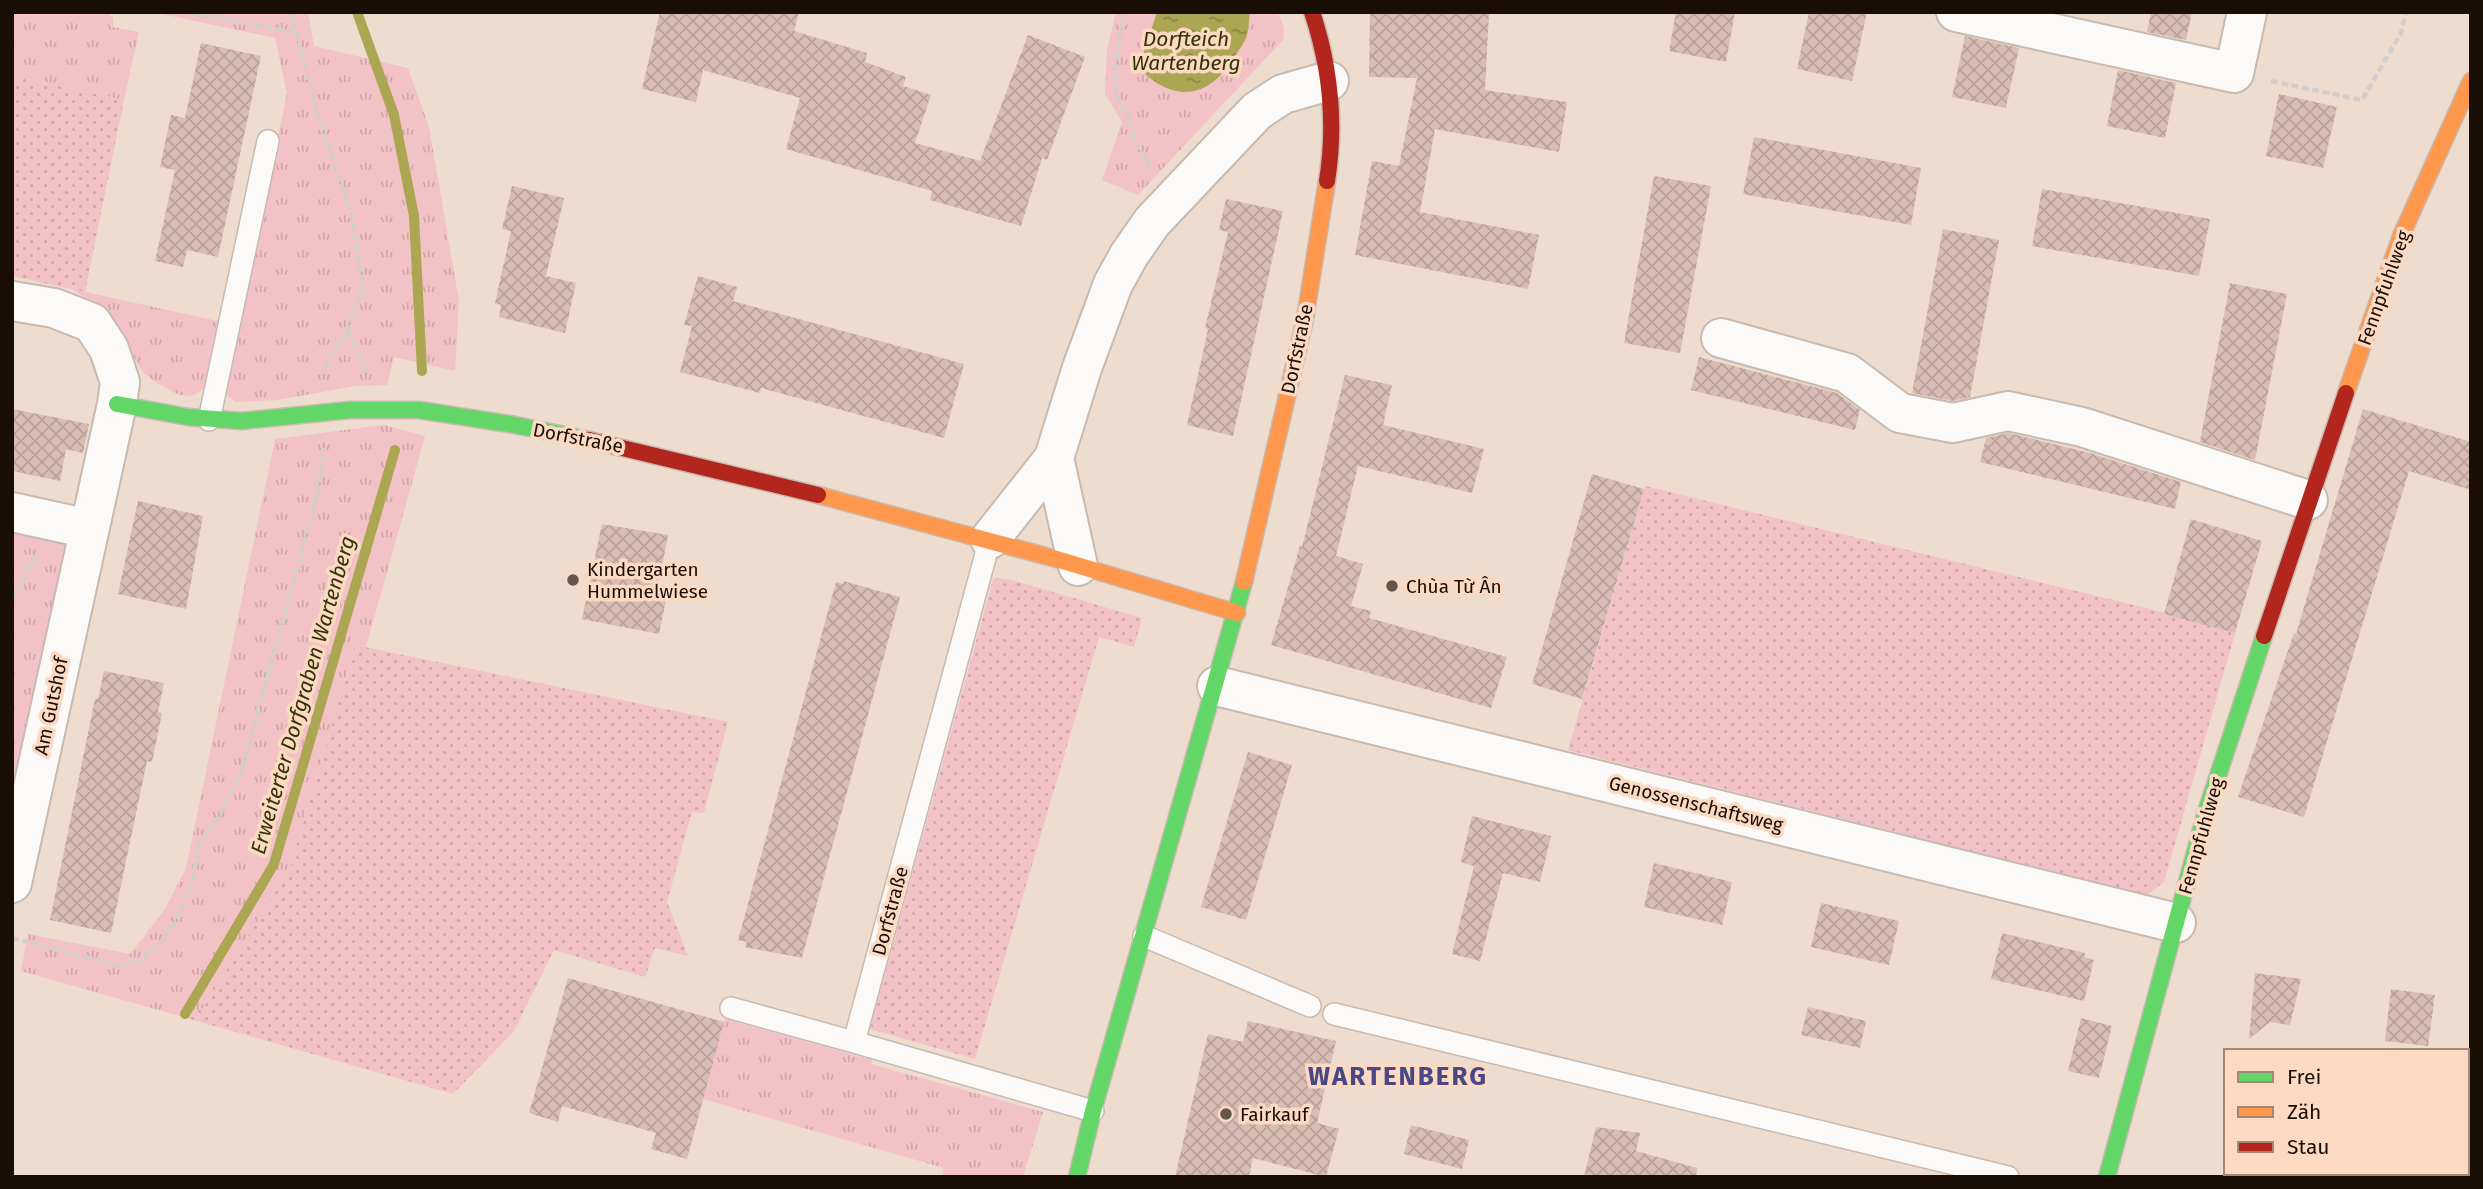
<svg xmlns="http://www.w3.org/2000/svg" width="2483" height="1189" font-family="'Fira Sans',sans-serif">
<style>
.grass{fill:url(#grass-dots)}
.park{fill:url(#park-tufts)}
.water{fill:url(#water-ripples)}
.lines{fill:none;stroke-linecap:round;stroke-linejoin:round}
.stream{stroke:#aba652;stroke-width:10}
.building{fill:url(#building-cross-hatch)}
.lane-casing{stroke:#c8bab0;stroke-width:24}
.street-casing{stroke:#c8bab0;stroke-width:42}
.fast-casing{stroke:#c8bab0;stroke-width:19}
.slow-casing{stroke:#c8bab0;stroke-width:19}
.jam-casing{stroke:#c8bab0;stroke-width:19}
.path{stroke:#d4ceca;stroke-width:4.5;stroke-dasharray:7 3.5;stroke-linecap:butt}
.lane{stroke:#fcfaf8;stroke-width:21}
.street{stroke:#fcfaf8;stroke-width:38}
.fast{stroke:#63d668;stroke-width:16}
.slow{stroke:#ff974d;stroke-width:16}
.jam{stroke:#b3261e;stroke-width:16}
.poi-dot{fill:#64564c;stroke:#fbd9c2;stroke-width:2.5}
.labels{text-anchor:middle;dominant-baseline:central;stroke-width:7;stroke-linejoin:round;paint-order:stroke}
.street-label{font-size:19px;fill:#190e06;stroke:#fbd9c2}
.poi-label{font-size:19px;fill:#190e06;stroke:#fbd9c2;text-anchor:start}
.water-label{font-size:21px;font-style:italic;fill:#323305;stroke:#fbd9c2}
.district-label{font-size:26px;font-weight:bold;letter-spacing:2px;fill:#484885;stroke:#fbd9c2}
</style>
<defs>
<pattern id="grass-dots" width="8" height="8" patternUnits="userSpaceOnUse" patternTransform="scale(1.75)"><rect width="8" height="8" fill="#f3c2c6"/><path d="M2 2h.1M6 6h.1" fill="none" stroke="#d0a6a9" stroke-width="1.8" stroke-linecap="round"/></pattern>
<pattern id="park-tufts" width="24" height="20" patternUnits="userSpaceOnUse" patternTransform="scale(1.75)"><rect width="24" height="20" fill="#f3c2c6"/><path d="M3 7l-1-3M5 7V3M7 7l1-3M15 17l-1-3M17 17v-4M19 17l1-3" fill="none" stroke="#d0a6a9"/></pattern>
<pattern id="water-ripples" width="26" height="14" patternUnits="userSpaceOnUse" patternTransform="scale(1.75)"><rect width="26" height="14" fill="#aba652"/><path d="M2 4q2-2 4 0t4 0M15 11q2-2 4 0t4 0" fill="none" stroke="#8a8642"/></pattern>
<pattern id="building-cross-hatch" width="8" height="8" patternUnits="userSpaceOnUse" patternTransform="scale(1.75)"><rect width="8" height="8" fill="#d9bdb4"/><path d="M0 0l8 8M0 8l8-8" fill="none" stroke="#baa199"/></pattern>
</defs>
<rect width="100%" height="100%" fill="#eedccf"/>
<path class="grass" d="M12,76L124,100L85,292L12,276Z
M1645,486L2236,630L2164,882L2147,895L1568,750Z
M997,578L1012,580L1142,618L1134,647L1099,637L975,1059L870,1029L993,579Z
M355,645L728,722L704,813L692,812L667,902L688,956L655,948L645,977L554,950L514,1031L453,1094L183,1017L204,1007L290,868Z"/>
<path class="park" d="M12,12H108L113,18V27L139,32L124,100L12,76Z
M153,12H308L314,46L408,68L429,127L459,301L455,371L394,357L387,385L356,386L277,400L236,402L226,394V386L287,94L275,38Z
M1116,12H1278L1284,28L1283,40L1138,195L1102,180L1122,122L1105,94L1107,50Z
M72,289L222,322C216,350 215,414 171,391C162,386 151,380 144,373C131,358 128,336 115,321C103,308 87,300 72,289Z
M383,425L425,436L366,647L355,645L290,868L204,1007L183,1017L21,971L28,934L130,954L165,909L186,868L275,439Z
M12,523L66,536L68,547L17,771L12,772Z
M725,1019L872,1060L871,1064L1043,1112L1023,1177H942L944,1168L703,1099Z"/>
<path class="water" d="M1157,12H1250C1249,19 1249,27 1247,35C1245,43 1238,51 1233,59C1210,96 1178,103 1145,74L1143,55Z"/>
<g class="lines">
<path class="stream" d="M357,12L394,115L414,216L422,371
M185,1014L274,864L395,450"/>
</g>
<path class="building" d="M660,12H799L794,31L867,53L865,62L906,77L903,86L931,95L915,143L980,161L1028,35L1085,57L1047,160L1042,158L1021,226L930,200L932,191L786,149L800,98L703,70L696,102L642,89Z
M1370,12H1489L1485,90L1567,102L1559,152L1435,129L1420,212L1539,235L1528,289L1355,255L1372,161L1399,166L1417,78L1369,77Z
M1676,12H1735L1726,62L1669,51Z
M1809,12H1867L1852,81L1797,69Z
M2151,12H2192L2186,40L2147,32Z
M1965,36L2019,48L2006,108L1952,97Z
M201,43L261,56L218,257L187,250L183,267L155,261L175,170L160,167L171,115L185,118Z
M2118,70L2176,83L2165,138L2107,126Z
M2279,94L2337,107L2323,168L2266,156Z
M1754,137L1921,168L1911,225L1743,194Z
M1654,176L1711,186L1680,353L1624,343Z
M512,186L564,198L546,276L576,283L565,333L499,317L501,305L495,303L511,231L502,229Z
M2042,189L2210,219L2199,276L2032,246Z
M1226,199L1283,211L1233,436L1187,425L1208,329L1205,328L1228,232L1219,230Z
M1943,229L1999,240L1970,397L1953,401L1912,393Z
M698,276L737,287L733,301L964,364L944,438L761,388L760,393L680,372L692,326L684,325Z
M2230,283L2287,294L2255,460L2200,442Z
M1699,357L1837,393L1860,410L1855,430L1691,390Z
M1345,375L1392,385L1383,425L1484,449L1472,493L1358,466L1336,556L1363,564L1351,606L1371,611L1369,618L1507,657L1491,708L1271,645L1300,546L1302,547Z
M12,409L89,424L83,453L66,449L60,481L12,471Z
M2363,409L2471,442V490L2409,471L2304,817L2238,797L2294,633L2296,634Z
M2008,433L2090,453L2181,482L2175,509L1980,462L1986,438Z
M1592,474L1644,489L1582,699L1532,684Z
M138,501L203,516L186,609L118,594Z
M2191,519L2262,541L2235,633L2164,614Z
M602,524L668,535L656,598L666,600L659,634L582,619Z
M844,581L900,597L802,958L745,947L747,942L738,940L836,582L843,584Z
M104,671L164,683L158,712L162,713L152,762L147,761L111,933L50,920L95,699H98Z
M1248,752L1292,765L1246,920L1201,907Z
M1472,816L1551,836L1540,882L1503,873L1480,961L1452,954L1474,866L1461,862Z
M1654,863L1732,882L1722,925L1644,907Z
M1821,903L1899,921L1889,965L1811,947Z
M2002,933L2085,953L2084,957L2094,960L2084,1001L1991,979Z
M2255,973L2301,979L2290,1025L2270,1022L2249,1039Z
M568,978L724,1022L687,1159L651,1149L656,1133L562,1106L558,1122L529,1113Z
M2391,989L2435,995L2428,1046L2385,1041Z
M1808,1007L1866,1021L1860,1048L1801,1035Z
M2081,1018L2112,1026L2099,1078L2068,1071Z
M1248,1021L1336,1041L1317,1123L1339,1129L1326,1177L1253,1158L1249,1177H1175L1208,1034L1243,1042Z
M1411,1125L1469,1140L1462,1169L1404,1154Z
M1596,1127L1640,1133L1636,1151L1697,1168L1696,1177H1584Z"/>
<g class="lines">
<defs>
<path id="lane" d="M209,420L268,141
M990,539L854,1042L1093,1111
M1144,936L1310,1006
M731,1008L854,1042
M1334,1014L2008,1177"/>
<path id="street" d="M1956,12L2234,73L2247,12
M12,301L54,308L92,323L109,349L120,382L117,404L12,883
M1721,338L1847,373L1900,413L1953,423L2008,411L2082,427L2308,500
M1054,458L1078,566
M12,512L89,529
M990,539L1054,458L1082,368L1113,284L1129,255L1152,222L1257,111L1283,94L1329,81
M1217,686L2176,923"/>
<path id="fast" d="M117,404L188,417L242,421L350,410H419L510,424L589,440
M1077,1177L1093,1111L1244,582
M2107,1177L2206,812L2264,636"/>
<path id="slow" d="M2346,393L2401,236L2471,81
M818,495L1053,558L1237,613
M1244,582L1305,319L1327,181"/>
<path id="jam" d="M1312,12C1330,66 1336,124 1327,181
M589,440L818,495
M2264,636L2346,393"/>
</defs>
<use href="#lane" class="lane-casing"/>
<use href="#street" class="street-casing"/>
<use href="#fast" class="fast-casing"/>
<use href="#slow" class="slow-casing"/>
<use href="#jam" class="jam-casing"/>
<path class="path" d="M183,12L297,33
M291,12L317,112L351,213L363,288L347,331L333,350L323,374
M1124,12L1115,64V84L1118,98L1130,120L1132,134L1151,169
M2271,81L2362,100L2401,33L2406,12
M347,331L367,371
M12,599L35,557
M12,938L120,966L138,962L158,946L176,921L191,887L200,842L215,823L241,773L318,492L324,448"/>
<use href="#lane" class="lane"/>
<use href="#street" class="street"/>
<use href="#fast" class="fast"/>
<use href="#slow" class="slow"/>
<use href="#jam" class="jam"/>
</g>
<g class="poi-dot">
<circle cx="573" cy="580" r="7"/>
<circle cx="1392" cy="586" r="7"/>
<circle cx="1226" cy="1114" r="7"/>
</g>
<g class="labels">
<g class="street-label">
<text transform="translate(2384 288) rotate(-70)">Fennpfuhlweg</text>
<text transform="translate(1297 349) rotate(-78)">Dorfstraße</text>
<text transform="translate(578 438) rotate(11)">Dorfstraße</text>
<text transform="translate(51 706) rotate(-78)">Am Gutshof</text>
<text transform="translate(1696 804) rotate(14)">Genossenschaftsweg</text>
<text transform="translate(2201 836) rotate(-74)">Fennpfuhlweg</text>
<text transform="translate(890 911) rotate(-75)">Dorfstraße</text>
</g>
<g class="poi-label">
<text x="587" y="569">Kindergarten<tspan x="587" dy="22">Hummelwiese</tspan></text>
<text x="1406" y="586">Chùa Từ Ân</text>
<text x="1240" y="1114">Fairkauf</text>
</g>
<g class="water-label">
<text x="1186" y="39">Dorfteich<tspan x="1186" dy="24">Wartenberg</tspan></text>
<text transform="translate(303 695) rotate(-74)">Erweiterter Dorfgraben Wartenberg</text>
</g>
<g class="district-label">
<text x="1398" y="1076">WARTENBERG</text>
</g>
</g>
<rect width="2483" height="1189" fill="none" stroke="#190e06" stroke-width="28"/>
<rect x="2224" y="1049" width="245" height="126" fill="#fbd9c2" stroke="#a18877" stroke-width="2"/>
<rect x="2238" y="1072" width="35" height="10" fill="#63d668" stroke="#a18877" stroke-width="2"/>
<text x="2287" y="1084" font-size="21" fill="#190e06">Frei</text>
<rect x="2238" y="1107" width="35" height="10" fill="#ff974d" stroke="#a18877" stroke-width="2"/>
<text x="2287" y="1119" font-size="21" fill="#190e06">Zäh</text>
<rect x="2238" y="1142" width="35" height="10" fill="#b3261e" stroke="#a18877" stroke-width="2"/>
<text x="2287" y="1154" font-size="21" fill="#190e06">Stau</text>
</svg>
